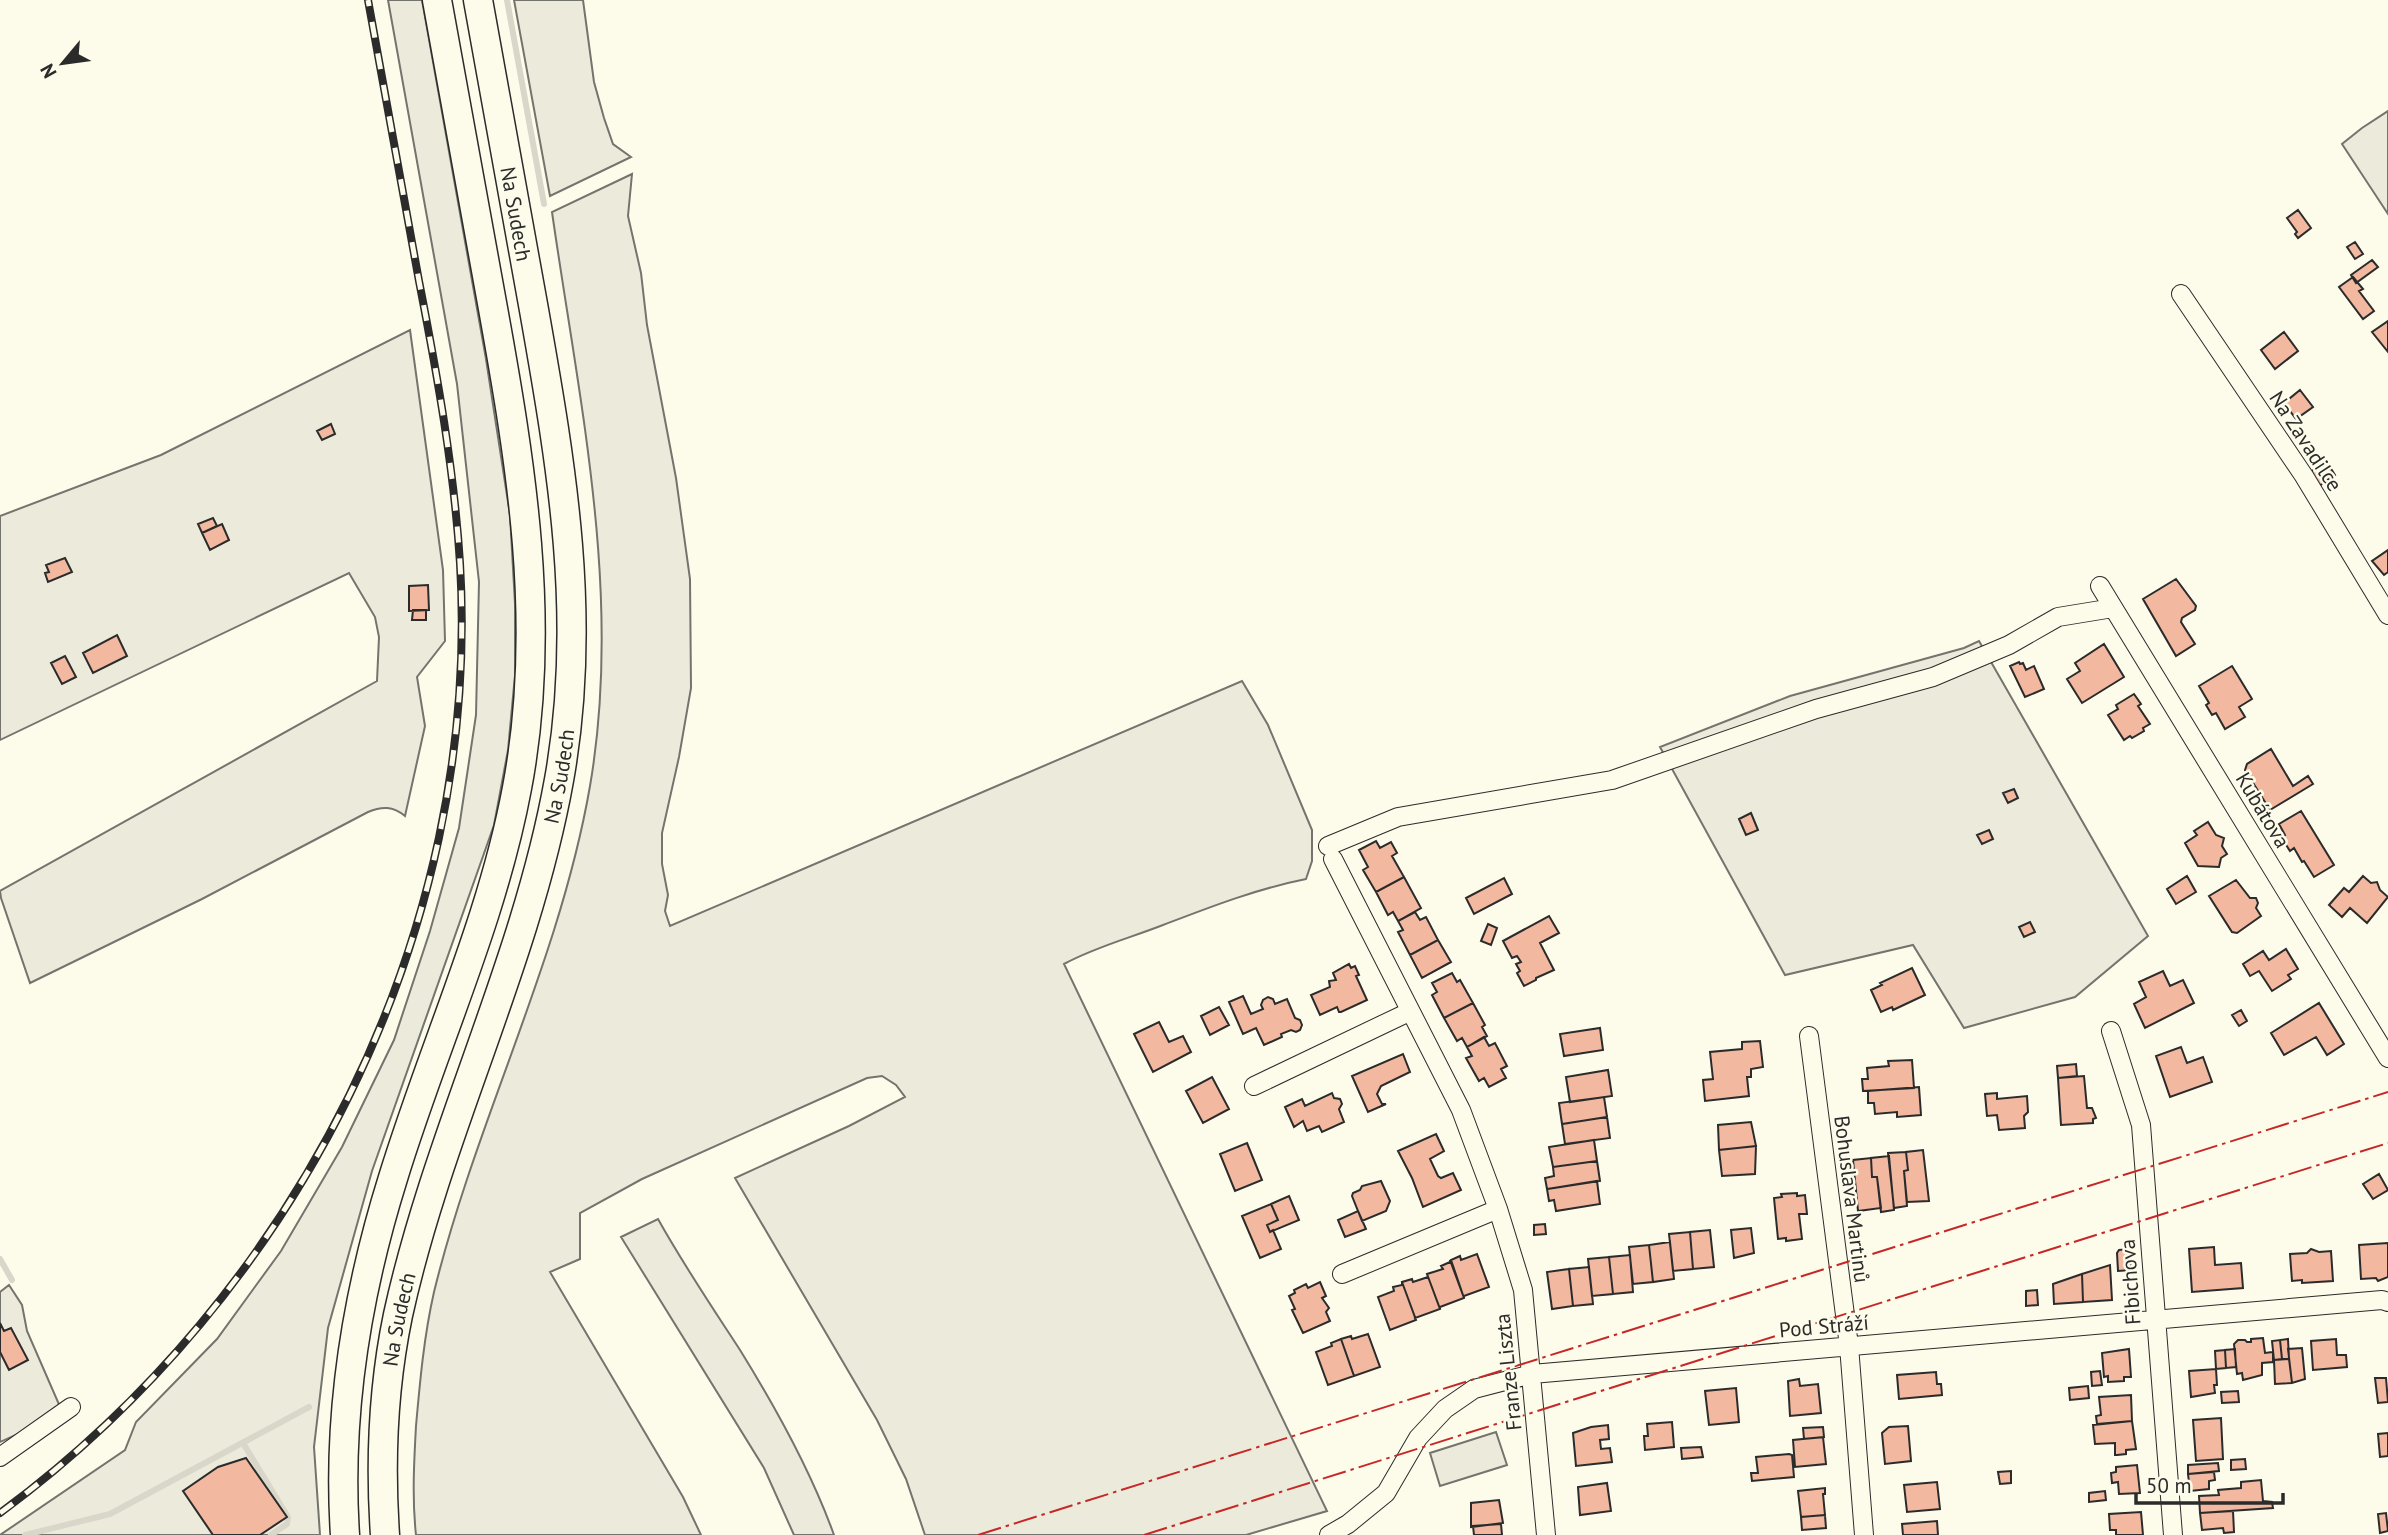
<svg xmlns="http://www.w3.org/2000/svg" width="2388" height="1535" font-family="'PT Sans',sans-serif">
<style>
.green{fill:#ecebdb;stroke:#74746e;stroke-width:2}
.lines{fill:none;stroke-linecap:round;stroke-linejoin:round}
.stream{stroke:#d8d7c9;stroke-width:6}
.building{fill:#f2b8a0;stroke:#2b2b2b;stroke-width:2}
.street-casing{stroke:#2b2b2b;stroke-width:20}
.primary-casing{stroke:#2b2b2b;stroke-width:31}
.street{stroke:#fdfbea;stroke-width:18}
.primary{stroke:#fdfbea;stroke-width:28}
.rail-casing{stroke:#2b2b2b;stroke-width:8}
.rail{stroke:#fdfbea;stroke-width:5;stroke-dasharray:16;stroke-linecap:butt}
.power{stroke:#c62828;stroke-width:2;stroke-dasharray:24 5 3.5 5;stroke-linecap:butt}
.labels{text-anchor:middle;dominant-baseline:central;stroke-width:5;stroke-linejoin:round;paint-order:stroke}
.street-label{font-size:21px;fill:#2b2b2b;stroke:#fdfbea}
</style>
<rect width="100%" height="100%" fill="#fdfbea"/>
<path class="green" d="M388,0H422L486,359L510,515L515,604V675L508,750L494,825L372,1171L328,1328L314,1447L320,1535H0L125,1450L136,1422L217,1339L281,1251L342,1147L394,1040L430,931L459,828L476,715L479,582L457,384Z
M514,0H583L594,82L604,118L613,144L631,157L550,196Z
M2388,111V214L2342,144L2362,128Z
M632,174L628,216L641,273L647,325L676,478L690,579L691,688L679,757L662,833V864L668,895L665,911L670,926L1242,681L1268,725L1312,830V861L1306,879C1256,889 1210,907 1163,925C1130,938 1095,947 1064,964L1327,1511L1246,1535H925L906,1479L877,1420L735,1178L849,1126L905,1097L896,1085L882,1076L867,1078L642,1179L580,1213V1259L550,1272L683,1497L701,1535H416C412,1499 414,1462 416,1426C420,1381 424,1336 434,1292C476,1120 560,960 590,786C623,595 579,401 552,212Z
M410,330L443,570L445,641L417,677L425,726L405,816C393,806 382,806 368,812L202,899L30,983L1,898L0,891L377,681L379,637L375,617L349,573L0,740V516L161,455Z
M1979,641L2148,936L2075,997L1964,1028L1913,945L1785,975L1660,747L1790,696L1964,648Z
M658,1219C683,1264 712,1307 740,1350C776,1408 811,1471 834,1535H794L764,1468L621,1237Z
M9,1285L22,1305L27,1331L61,1409L47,1421L0,1442V1292Z
M1496,1432L1507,1465L1440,1486L1430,1453Z"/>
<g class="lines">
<path class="stream" d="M507,0L544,204
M0,1259L12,1280
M243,1443L288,1517L287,1524L271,1535
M25,1535L110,1514L309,1407"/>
</g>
<path class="building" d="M2298,210L2311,228L2298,238L2295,234L2297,232L2287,218Z
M2355,242L2363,254L2355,259L2347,247Z
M2372,260L2378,267L2356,283L2351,275Z
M2353,277L2363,289L2359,291L2374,311L2363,319L2339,287Z
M2388,321V352L2372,332Z
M2284,332L2298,351L2275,369L2261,350Z
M2300,390L2313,407L2296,419L2284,403Z
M331,424L335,434L322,440L317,431Z
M2326,461L2335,475L2319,486L2310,472Z
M213,518L217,526L202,533L198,524Z
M222,524L229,540L210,550L202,533Z
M2388,550V572L2384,575L2372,561Z
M65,558L72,572L48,582L45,573L49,572L46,565Z
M2176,579L2196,606L2195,610L2182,618L2181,622L2195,644L2176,656L2143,599Z
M428,585L429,610L409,611V586Z
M413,610H426V620H412Z
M117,635L127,656L93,673L83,653Z
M2104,644L2124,677L2082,703L2067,679L2080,671L2075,663Z
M65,656L76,677L62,684L51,663Z
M2019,662L2020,664L2023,663L2026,670L2034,666L2044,689L2025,697L2010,666Z
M2232,666L2252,699L2239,707L2245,717L2225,729L2216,713L2212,715L2206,705L2209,703L2199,686Z
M2134,694L2141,704L2138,706L2150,724L2143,728L2144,731L2132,738L2130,736L2124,740L2108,715L2118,709L2116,705Z
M2271,749L2293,786L2308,776L2313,784L2270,810L2245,770L2247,764Z
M2014,789L2018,798L2008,803L2003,793Z
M2301,811L2334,865L2314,877L2304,861L2302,862L2294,848L2290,851L2281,837L2285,835L2279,824Z
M1751,813L1758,830L1746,835L1739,819Z
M2208,822L2216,835L2224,838L2222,846L2227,854L2221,858L2219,867L2198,866L2185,843L2197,835L2194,831Z
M1989,830L1993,839L1982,844L1977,835Z
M1376,841L1380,848L1391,842L1397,853L1392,856L1404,877L1376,892L1363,870L1368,867L1359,850Z
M2187,876L2196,892L2176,904L2167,889Z
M2363,876L2371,883L2377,882L2380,890L2388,897L2367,923L2350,908L2342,917L2329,905L2344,888L2349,892Z
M1404,877L1421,908L1398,921L1393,912L1388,915L1376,892Z
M1504,878L1512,894L1474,914L1466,898Z
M2236,880L2250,898H2256L2258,903L2256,908L2261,916L2237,933L2232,932L2209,896Z
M1415,912L1420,920L1426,917L1438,940L1410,955L1398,932L1403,930L1398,921Z
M1549,916L1559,933L1540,943L1554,970L1536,978V980L1524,986L1517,973L1520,971L1516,964L1521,962L1517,956L1512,958L1503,941Z
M2030,922L2035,932L2024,937L2019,927Z
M1488,924L1497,928L1491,945L1481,941Z
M1438,940L1451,962L1422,978L1410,955Z
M2286,949L2298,969L2288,975L2291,979L2272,991L2259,971L2250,976L2243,964L2263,951L2269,960Z
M1349,964L1351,968L1355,966L1359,975L1356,976L1367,1000L1341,1012H1339L1337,1007L1320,1015L1311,995L1330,987L1329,981L1336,980L1333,973Z
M1912,968L1925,995L1893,1010L1892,1007L1881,1012L1871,990L1882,985L1880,983Z
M2163,971L2170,986L2183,980L2194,1003L2145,1028L2134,1004L2146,997L2139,982Z
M1452,973L1457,982L1460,980L1473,1003L1444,1018L1432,995L1437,992L1432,983Z
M1243,996L1251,1014L1263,1009L1261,1005L1263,1000L1268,997L1273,999L1275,1004L1287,999L1295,1018L1300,1020L1302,1025L1300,1030L1296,1032L1291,1030L1281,1034L1282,1037L1264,1045L1256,1028L1243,1034L1229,1002Z
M1473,1003L1485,1025L1482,1027L1487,1036L1467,1047L1462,1038L1457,1041L1444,1018Z
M2319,1003L2344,1044L2327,1055L2316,1037L2284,1055L2271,1033Z
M1219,1007L1229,1025L1210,1035L1201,1016Z
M2241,1010L2247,1021L2239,1026L2232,1015Z
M1159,1022L1169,1042L1183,1036L1191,1052L1153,1072L1134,1034Z
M1600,1028L1603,1050L1564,1056L1560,1034Z
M1484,1037L1489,1046L1495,1043L1507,1066L1501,1069L1506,1078L1489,1087L1484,1078L1479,1081L1466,1058L1472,1056L1467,1047Z
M1760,1041L1763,1067L1751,1069V1077H1747L1749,1096L1705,1101L1703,1080L1713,1079L1710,1052L1742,1049V1042Z
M2181,1047L2187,1063L2203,1057L2212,1082L2170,1097L2156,1056Z
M1403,1054L1410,1072L1381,1086L1377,1094L1382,1104H1386L1368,1112L1352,1076Z
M1912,1060L1914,1088L1863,1091L1862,1079H1868L1867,1068L1889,1066L1888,1061Z
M2076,1064L2077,1076L2058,1078L2057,1066Z
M1608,1070L1612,1096L1570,1102L1566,1077Z
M2084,1076L2087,1108H2092L2096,1118L2093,1119V1123L2061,1125L2058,1078Z
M1212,1077L1229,1109L1203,1123L1186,1091Z
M1919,1087L1921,1115L1897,1117V1112L1875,1114L1874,1103H1868V1091Z
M1332,1093L1334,1098L1340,1099L1342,1104L1339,1109L1344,1122L1322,1132L1319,1126L1307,1131L1303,1121L1294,1127L1285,1107L1302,1099L1305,1106Z
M1997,1093V1099L2027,1096L2028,1112L2024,1116L2025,1128L1999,1130L1997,1115L1987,1116L1985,1094Z
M1604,1097L1607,1117L1562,1124L1559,1103Z
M1607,1117L1610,1138L1565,1144L1562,1124Z
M1751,1122L1756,1146L1719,1150L1718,1125Z
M1436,1134L1444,1151L1430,1159L1438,1176L1441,1178L1453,1173L1461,1190L1423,1207L1412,1178L1398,1151Z
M1594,1140L1597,1161L1553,1167L1549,1147Z
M1247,1143L1262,1180L1235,1191L1220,1154Z
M1756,1146L1755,1174L1722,1176L1719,1150Z
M1923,1150L1929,1201L1907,1202L1904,1171L1908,1170L1906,1152Z
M1906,1152L1908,1170L1904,1171L1907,1206L1894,1208L1888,1153Z
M1889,1156L1894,1210L1881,1212L1877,1177H1872L1871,1158Z
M1871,1158L1872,1177H1877L1881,1208L1858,1211L1853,1160Z
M1597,1161L1600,1181L1547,1189L1545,1178L1554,1176L1553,1167Z
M2379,1174L2388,1190L2373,1199L2363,1184Z
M1381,1181L1390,1201L1386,1211L1362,1221L1352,1196L1353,1193L1360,1190L1362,1186Z
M1597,1181L1600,1204L1556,1211L1554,1200L1549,1201L1547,1189Z
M1797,1193V1196L1805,1195L1807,1214H1799L1802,1239L1786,1241V1238L1778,1239L1774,1198L1782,1197L1781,1194Z
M1289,1196L1299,1220L1270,1232L1267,1225L1278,1220L1271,1204Z
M1271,1204L1278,1220L1267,1225L1270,1232L1273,1230L1281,1249L1260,1258L1242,1216Z
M1358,1211L1366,1229L1345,1237L1338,1220Z
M1545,1224L1546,1234L1534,1235V1225Z
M1751,1228L1754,1253L1734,1258L1731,1230Z
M1710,1230L1714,1267L1693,1269L1690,1232Z
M1690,1232L1693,1269L1673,1271L1669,1234Z
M1670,1242L1674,1279L1653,1282L1649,1245Z
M2388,1243V1277L2378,1281L2376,1278L2361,1279L2359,1245Z
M1649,1245L1653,1282L1633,1284L1629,1247Z
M2214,1247L2215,1265L2241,1263L2243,1288L2192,1292L2189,1249Z
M2129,1249L2131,1270L2118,1271L2117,1253L2119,1250Z
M2311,1249L2319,1252L2331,1251L2333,1281L2302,1283V1280L2292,1281L2290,1254L2307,1253Z
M1477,1254L1489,1287L1464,1296V1298L1451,1260L1460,1256L1461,1260Z
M1630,1255L1633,1292L1613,1294L1609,1257Z
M1609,1257L1613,1294L1592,1296L1588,1259Z
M1450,1260L1464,1298L1440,1307V1309L1427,1274L1443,1269L1441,1266L1450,1262Z
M2110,1265L2112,1300L2083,1302L2082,1274Z
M1589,1267L1593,1304L1573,1306L1569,1269Z
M1569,1269L1573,1306L1552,1309L1547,1272Z
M1427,1274L1440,1309L1415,1318L1416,1320L1402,1282L1412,1279L1413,1282L1428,1277Z
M2082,1274L2083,1302L2054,1304L2053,1284Z
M1320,1282L1326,1296L1322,1298L1329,1308L1326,1312L1330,1321L1303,1333L1292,1310L1295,1309L1289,1296L1295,1293L1294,1290L1306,1284L1308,1288Z
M1402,1282L1416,1320L1390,1330L1378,1297L1394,1291L1393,1287L1402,1285Z
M2037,1290L2038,1305L2026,1306V1291Z
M0,1323L4,1331L11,1328L28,1360L9,1370L0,1352Z
M1368,1334L1380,1367L1354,1376L1341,1339L1351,1336L1352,1339Z
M2263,1338L2265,1353L2273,1352V1362L2262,1363V1375L2243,1380L2242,1373L2237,1374L2234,1344L2238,1340H2245L2247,1342H2251V1339Z
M1341,1339L1354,1376L1328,1385L1316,1352L1332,1346L1331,1343Z
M2288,1339L2289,1359H2282L2280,1340Z
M2336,1339L2337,1355H2346L2347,1367L2313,1370L2311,1341Z
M2280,1340L2282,1359L2274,1360L2272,1341Z
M2302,1348L2305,1379L2292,1383L2288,1349Z
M2129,1349L2131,1377H2124V1381L2108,1382V1376L2104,1377L2102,1353Z
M2235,1349L2236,1367L2226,1368L2225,1350Z
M2225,1350L2226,1368L2216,1369L2215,1351Z
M2289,1359L2292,1383L2275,1384L2274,1360Z
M2216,1369L2217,1385H2214L2215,1393L2191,1397L2189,1371Z
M2100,1371L2102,1385L2092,1386L2091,1372Z
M1936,1372L1937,1384H1941L1942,1395L1899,1399L1897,1375Z
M2375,1378H2386L2388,1402L2378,1403Z
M1799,1379L1800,1386L1818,1384L1821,1413L1790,1416L1788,1381Z
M2088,1386L2089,1398L2070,1400L2069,1388Z
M1736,1388L1739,1422L1709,1425L1705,1391Z
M2238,1391L2239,1402L2222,1403L2221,1392Z
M2131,1395L2132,1421L2097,1424L2096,1416L2101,1415L2099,1397Z
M2221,1418L2223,1459L2196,1461L2193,1420Z
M2132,1421L2136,1449L2126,1450V1454L2117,1455H2115V1443L2095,1444L2093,1425Z
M1672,1422L1674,1447L1645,1450L1644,1436H1648L1647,1424Z
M1608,1425L1609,1439L1600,1440L1601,1449L1610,1448L1612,1462L1576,1466L1573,1433L1591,1427Z
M1908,1426L1911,1461L1885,1464L1882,1433L1889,1427Z
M1823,1427L1824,1437L1804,1439L1803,1428Z
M2388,1433V1456L2380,1457L2378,1434Z
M1823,1437L1826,1464L1795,1467L1793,1440Z
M1701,1447L1703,1457L1682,1459L1681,1448Z
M1789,1454L1792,1455L1794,1477L1752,1481L1751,1473H1758L1756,1457Z
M246,1458L287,1517L260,1535H213L183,1491L218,1467Z
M2245,1459L2246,1469L2231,1470V1460Z
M2218,1463L2219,1471L2188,1474V1465Z
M2137,1465L2140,1493L2119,1494L2118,1482L2112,1483L2111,1473L2116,1472V1467Z
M2011,1471V1483L2000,1484L1998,1472Z
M2214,1472L2215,1480L2209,1481V1489L2190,1491L2188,1474Z
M2261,1480L2263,1501L2272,1502L2273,1508L2200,1513L2199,1496L2219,1495L2218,1490L2241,1488V1482Z
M1937,1482L1940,1509L1907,1512L1904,1485Z
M1607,1483L1611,1511L1580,1515L1578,1487Z
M1825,1488V1494H1823L1825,1515L1801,1517L1798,1491Z
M2105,1491L2106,1500L2089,1502V1493Z
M1499,1500L1503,1523L1471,1527V1503Z
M2233,1511L2234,1532L2224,1533L2223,1528L2202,1530L2200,1513Z
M2141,1512L2143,1535H2116V1530H2110L2109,1514Z
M2386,1513L2388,1531L2380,1533L2378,1514Z
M1825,1515L1826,1528L1802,1530L1801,1517Z
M1937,1521L1938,1535H1903L1902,1524Z
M1501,1524L1502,1535H1474L1473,1526Z"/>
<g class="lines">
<defs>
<path id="street" d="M2181,294L2304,476L2388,615
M2100,586L2388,1058
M1328,846L1398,817L1612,780L1816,709L1933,677L2009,645L2058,617L2113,608
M1333,859L1461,1110L1498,1209L1523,1290L1546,1535
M2111,1031L2141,1125L2173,1535
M1809,1036L1849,1346L1864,1535
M1254,1086L1409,1012
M1342,1274L1498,1209
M0,1457L71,1407
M1329,1535L1348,1524L1386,1493L1418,1438L1445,1409L1474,1389L1532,1374L2382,1300L2388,1302"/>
<g id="primary">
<path d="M345,1535C337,1414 357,1293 393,1178C433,1047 492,922 517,788C548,625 521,463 492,303C474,202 456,101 437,0"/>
<path id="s1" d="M385,1535C380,1462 383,1387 398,1315C438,1132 526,964 559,780C588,620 562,468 534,310C515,207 497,103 478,0"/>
</g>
</defs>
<use href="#street" class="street-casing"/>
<use href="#primary" class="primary-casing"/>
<use href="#street" class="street"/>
<use href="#primary" class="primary"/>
<defs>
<path id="rail" d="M0,1513C296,1295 482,934 460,563C454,468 437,374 419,281C402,187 385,94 368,0"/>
</defs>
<use href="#rail" class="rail-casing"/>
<use href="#rail" class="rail"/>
<path class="power" d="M978,1535L2388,1092
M1144,1535L2388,1143"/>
</g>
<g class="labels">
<g class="street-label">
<text transform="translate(516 214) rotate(80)">Na Sudech</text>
<text transform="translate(2306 441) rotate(57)">Na Zavadilce</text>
<text stroke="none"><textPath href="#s1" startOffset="784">Na Sudech</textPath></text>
<text transform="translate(2263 810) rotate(59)">Kubátova</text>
<text transform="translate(1852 1199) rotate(83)">Bohuslava Martinů</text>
<text transform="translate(2130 1282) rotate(-94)">Fibichova</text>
<text stroke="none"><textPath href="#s1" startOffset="217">Na Sudech</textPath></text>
<text transform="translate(1824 1326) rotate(-5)">Pod Stráží</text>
<text transform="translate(1508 1372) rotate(-96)">Franze Liszta</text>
</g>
</g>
<g transform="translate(63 63) rotate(241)" stroke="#fdfbea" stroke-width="5" paint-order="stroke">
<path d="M0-5L12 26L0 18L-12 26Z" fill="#2b2b2b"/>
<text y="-10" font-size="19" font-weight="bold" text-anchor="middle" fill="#2b2b2b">N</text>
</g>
<path d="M2136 1493v10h147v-10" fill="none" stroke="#2b2b2b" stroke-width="3.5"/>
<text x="2146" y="1493" font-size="21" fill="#2b2b2b" stroke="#fdfbea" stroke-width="5" paint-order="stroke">50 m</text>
</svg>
